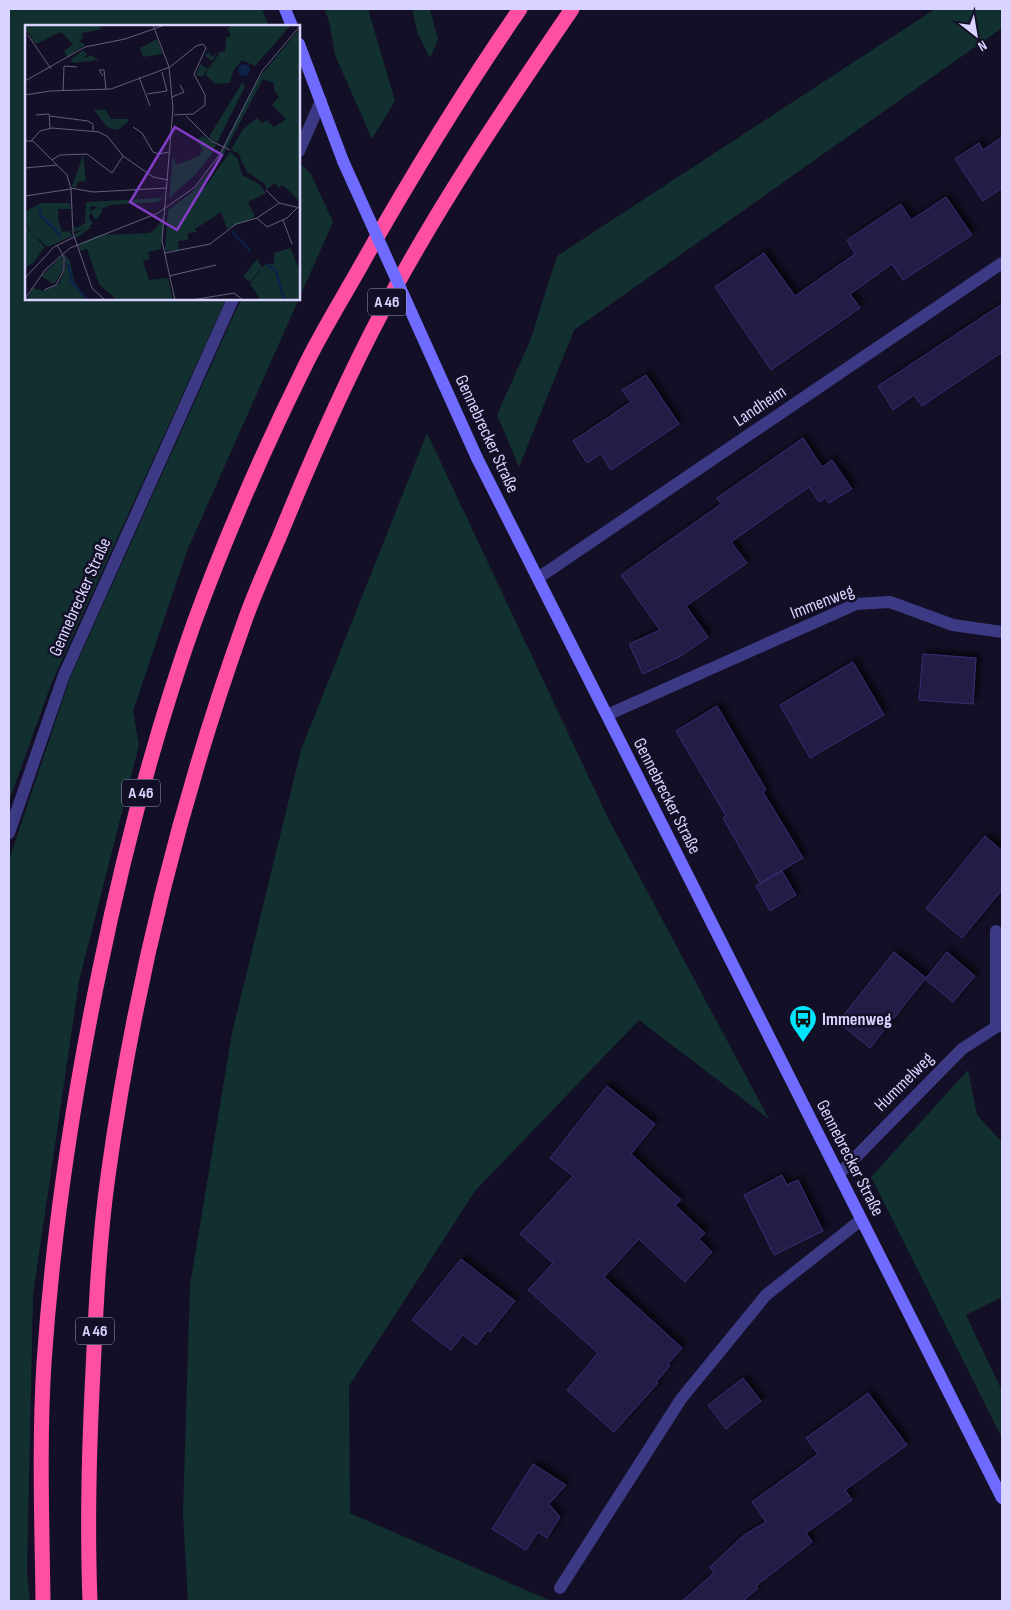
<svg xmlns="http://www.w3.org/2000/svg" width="1011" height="1610" font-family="'Sofia Sans Condensed',sans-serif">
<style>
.green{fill:#12302f}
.building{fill:#241b47;stroke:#3b2d73;filter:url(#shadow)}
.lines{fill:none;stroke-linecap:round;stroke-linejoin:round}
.lane{stroke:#3d3a85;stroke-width:12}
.street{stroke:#3d3a85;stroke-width:12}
.secondary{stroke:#6f6bff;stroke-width:12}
.highway{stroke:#ff4fa3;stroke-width:15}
.secondary-bridge{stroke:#6f6bff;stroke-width:12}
.labels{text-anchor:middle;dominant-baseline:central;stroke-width:5;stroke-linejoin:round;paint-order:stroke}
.shield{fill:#130f26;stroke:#9e99be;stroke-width:1}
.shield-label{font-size:16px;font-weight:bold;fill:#d9d4ff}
.street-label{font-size:18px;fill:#d9d4ff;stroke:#130f26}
.poi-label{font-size:18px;font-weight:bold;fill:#d9d4ff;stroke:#130f26;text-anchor:start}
.inset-river{fill:none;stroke:#0c2248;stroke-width:2.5}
.inset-road{fill:none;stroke:#625e7d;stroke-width:1}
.view{fill:#843dc5;fill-opacity:0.15;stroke:#843dc5;stroke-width:2.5}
.inset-edge{fill:none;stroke:#d9d4ff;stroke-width:2.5}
</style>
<defs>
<filter id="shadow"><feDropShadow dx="4.5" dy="-4.5" stdDeviation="2.5" flood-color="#0009"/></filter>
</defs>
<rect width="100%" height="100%" fill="#130f26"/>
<path class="green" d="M9,9H262L269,26H26V299H226L52,682L9,801Z
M324,9H368L395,101L372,139L335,55L329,21Z
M412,9H430L438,40L430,58L418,34Z
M935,9H1002V28L574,330L519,467L497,415L530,341L557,256Z
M301,164L311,174L333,222L187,551L133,711L139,745L79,981L33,1295L27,1573L30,1601H9V860L70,678L241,299H299V169Z
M427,433L608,818L769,1119L639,1020L475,1191L349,1386L350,1513L551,1601H188L183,1512L190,1285L232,1033L301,750Z
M968,1070L977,1115L1002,1142V1297L966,1315L1002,1391V1438L871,1177Z"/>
<path class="building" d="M1002,137V188L983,201L955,159L979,143L983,150Z
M946,197L972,235L903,280L892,264L850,294L860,308L771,370L715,287L764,253L795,296L855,254L847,240L901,204L911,220Z
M1002,304V352L922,406L914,395L893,410L878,386Z
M646,375L679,424L611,470L601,454L587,463L573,441L631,402L622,390Z
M803,438L822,467L832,460L852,489L829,503L825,498L819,502L809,487L731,542L747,563L686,606L708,637L681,656L643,674L629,644L660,630L621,575L721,504L717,498Z
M923,654L976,658L973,704L919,700Z
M853,662L884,715L810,758L780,705Z
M717,706L766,790L763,792L803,858L760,883L723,818L726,816L676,731Z
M985,836L1002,851V890L962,938L926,908Z
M782,871L796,895L770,911L756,886Z
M894,952L926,978L947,952L975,976L953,1002L925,979L870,1048L838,1022Z
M607,1086L655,1124L631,1154L681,1200L675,1205L705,1233L699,1239L712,1252L685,1282L639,1239L604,1277L682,1348L668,1364L670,1366L656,1382L658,1383L614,1432L567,1390L598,1353L528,1290L553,1263L520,1234L573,1176L550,1158Z
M782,1175L787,1185L798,1180L823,1231L774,1255L744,1195Z
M461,1259L515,1301L490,1332L488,1330L476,1345L463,1335L451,1350L412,1320Z
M743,1378L761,1401L726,1429L708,1405Z
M868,1393L907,1445L845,1490L852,1500L806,1533L812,1542L756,1586L758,1588L743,1601H682L714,1573L710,1567L744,1535L766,1522L752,1502L818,1454L806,1438Z
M533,1464L566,1485L549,1504L560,1517L547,1538L538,1532L526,1550L492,1529Z"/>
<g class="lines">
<path class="lane" d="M299,151L321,101
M9,833L64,675L233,299
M996,1027V931
M560,1588L681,1399L766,1295L861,1220"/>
<path class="street" d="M538,578L1002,263
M607,715L856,604L890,602L953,625L1002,632
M839,1174L962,1049L996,1027L1002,1025"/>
<path class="secondary" d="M285,9L292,26
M299,44L343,161
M477,458L1002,1498"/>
<path class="highway" d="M43,1601C42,1522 39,1442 44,1363C53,1230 73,1098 100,968C124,851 154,736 194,623C226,536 264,449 305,366C321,333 341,301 359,269C409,180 462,93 520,9
M90,1601C87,1524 89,1448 93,1371C96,1306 99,1241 108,1176C134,987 180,802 244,623C255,591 270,560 283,528C313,455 345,382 382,312C438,206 505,107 572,9"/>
<path class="secondary-bridge" d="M343,161L477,458"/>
</g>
<defs>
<symbol id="bus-pin" viewBox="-11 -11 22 30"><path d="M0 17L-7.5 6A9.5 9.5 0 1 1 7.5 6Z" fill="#00e5ff" stroke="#130f26"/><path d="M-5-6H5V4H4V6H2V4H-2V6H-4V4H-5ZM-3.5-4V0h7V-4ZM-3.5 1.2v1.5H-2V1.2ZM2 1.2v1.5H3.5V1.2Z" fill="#111"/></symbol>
</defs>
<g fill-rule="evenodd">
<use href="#bus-pin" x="787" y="1003" width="32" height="43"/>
</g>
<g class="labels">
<g class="shield">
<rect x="368" y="288.5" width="38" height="27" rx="4"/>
<rect x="122" y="779.5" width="38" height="27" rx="4"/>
<rect x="76" y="1317.5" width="38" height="27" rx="4"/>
</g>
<g class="shield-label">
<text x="387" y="302">A 46</text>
<text x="141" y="793">A 46</text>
<text x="95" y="1331">A 46</text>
</g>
<g class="street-label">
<text transform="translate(760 406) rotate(-34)">Landheim</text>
<text transform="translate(487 434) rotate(65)">Gennebrecker Straße</text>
<text transform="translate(80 597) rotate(-66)">Gennebrecker Straße</text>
<text transform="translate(822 602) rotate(-21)">Immenweg</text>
<text transform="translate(667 796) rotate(63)">Gennebrecker Straße</text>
<text transform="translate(904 1082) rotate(-45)">Hummelweg</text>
<text transform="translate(850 1158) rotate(63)">Gennebrecker Straße</text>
</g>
<g class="poi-label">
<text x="822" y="1019">Immenweg</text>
</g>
</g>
<g transform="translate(25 25)">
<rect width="275" height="275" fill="#130f26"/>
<path d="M0,0H74L77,4L57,8L58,13L54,16L60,20L42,32L39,26L48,19L36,7L11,19L3,7L0,8ZM207,0H266L230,41L217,35L208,46L205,58L190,59L180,49L196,26L200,27L201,13L206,10L202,4ZM275,3V177L258,160L253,163L250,158L242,164L239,158L222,147L213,128L206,125L218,104L232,93L237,98L242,95L249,102L261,94L247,80L254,72L249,65V58L238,54L189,147L176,165L152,182L181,161L205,127L213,134L217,150L234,159L241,168L223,177L230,192L202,204L196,187L170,204L172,207L163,208V215L153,216L154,225L140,226L143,185L166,168L187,144L233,54ZM132,14L138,29L118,32L115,23ZM58,25L62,29L59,34L65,30L74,35L48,38L46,34ZM194,25L178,51H171L175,39L182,43L187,36L180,31L183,27L188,32ZM217,58L220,61L192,118L185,114V110ZM69,85H81L86,94H103V97L93,105L82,102ZM178,111L191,120L186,130L170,150L144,173L148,131L151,140L174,131L178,125L171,115ZM58,130L61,156L53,157L51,163L47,161ZM141,169L133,177L86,180L76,184L78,186L71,195L65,187L73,182L66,181L64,194L68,198L64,202H67L51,213L49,209L61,204L49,207L48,201L52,203L60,198L61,177L135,173ZM16,178H45L46,184H33V194L37,207L45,206L47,211L23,222L6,208L2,197L4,206L20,222L8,238L0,243V187ZM139,188L136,224L123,227L125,234L118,236L124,255L143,253L148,275H92L74,259L62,224L55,226L53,220L74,210L125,208L133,201ZM265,223L275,245V275H231L234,272L225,259L239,240L249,238V228ZM39,229L45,236L49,256L62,275H2L8,263L19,266L34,259L41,242ZM38,230V245L29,259L16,251ZM232,234L237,242L225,257L218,252Z" fill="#12302f"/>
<path d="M213 45a6 6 0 1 1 12 0a6 6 0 1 1-12 0Z" fill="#0c2248"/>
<path class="inset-river" d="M14,182L16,191L36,211M207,206L225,226M43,239L47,257L62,275M242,239L251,246L259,275"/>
<path class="inset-road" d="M128,0L144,42L148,83L137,216L150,275M3,10L26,44M78,51L74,45H79L81,65M114,52L125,81M0,56L60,22L100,14L140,0M38,66L39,41L52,42M122,69L142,66L137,47M0,70L25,66L86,64L145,42L171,21L178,19L181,23L169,49L180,70V80L168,89L149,90M147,72L159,67L155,60M11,90L24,89L25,103M25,91L63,96L68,99V106M161,91L186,116L205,125M108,102L117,108L128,127L134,129L144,127M0,116H8L42,150L46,164L48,208L67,263L80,275M6,116L15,106L27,103L74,107L83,112L98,131L128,152L143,155M27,135L35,130L62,129L87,148L98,131M0,143L32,140M46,163L68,167L142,163M241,165L254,178L275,183M0,171L46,164M232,193L242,202L262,193L272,183M258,195L267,219M140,228L185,219L211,199L232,193L254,178M144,251L191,240M0,253L29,222L49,212M19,265L31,260L39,245V232L32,220M0,274L20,245L45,223L133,188L170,162L195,129L237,46L275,1M167,275L209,268L218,275"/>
<path class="view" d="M150,102L197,130L152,205L105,177Z"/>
<rect width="275" height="275" class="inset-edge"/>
</g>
<rect width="1011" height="1610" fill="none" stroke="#d9d4ff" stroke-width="20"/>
<g transform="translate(976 35) rotate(149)" stroke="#130f26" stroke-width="4" paint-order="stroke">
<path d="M0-4L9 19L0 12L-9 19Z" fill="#d9d4ff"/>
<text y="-8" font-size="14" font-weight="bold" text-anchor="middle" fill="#d9d4ff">N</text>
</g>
</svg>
